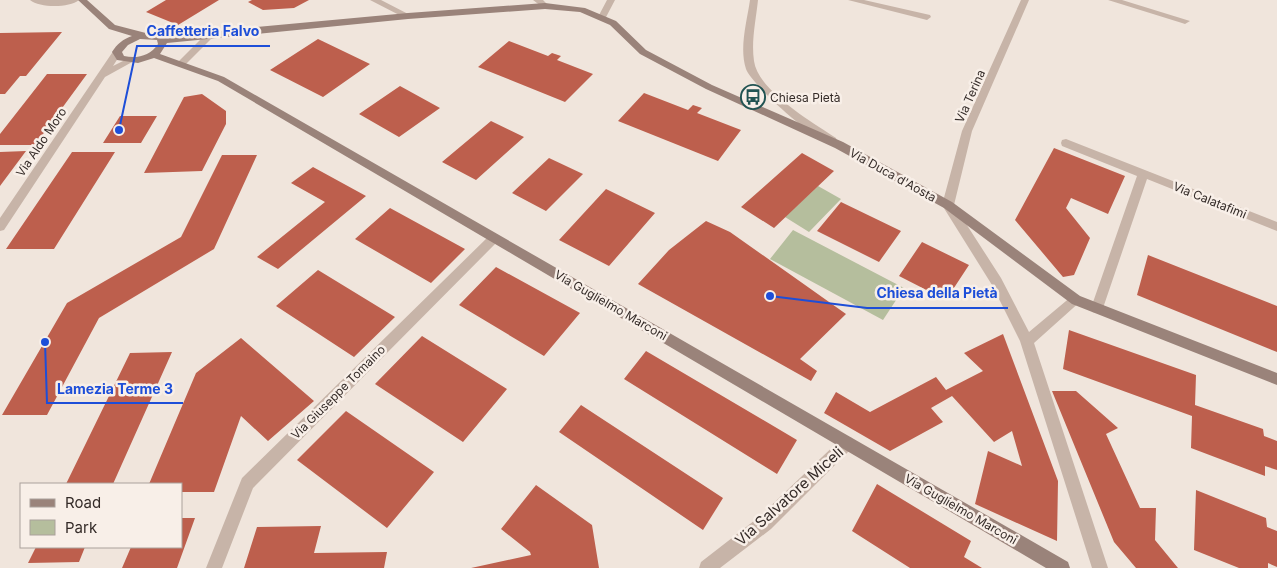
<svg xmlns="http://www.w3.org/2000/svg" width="1277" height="568" font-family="Inter,sans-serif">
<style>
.green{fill:#b5be9d}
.building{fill:#bd5f4d}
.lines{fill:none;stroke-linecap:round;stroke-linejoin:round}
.minor{fill:#c7b4a8;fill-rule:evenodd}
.tertiary{fill:#c7b4a8;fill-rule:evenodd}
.secondary{fill:#9a837a;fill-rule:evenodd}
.labels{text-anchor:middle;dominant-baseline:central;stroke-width:5;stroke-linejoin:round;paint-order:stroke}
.street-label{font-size:12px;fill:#342b28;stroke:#f8efe8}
.poi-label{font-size:12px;fill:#342b28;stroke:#f8efe8;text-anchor:start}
.near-street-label{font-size:15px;fill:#342b28;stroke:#f8efe8}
.leader{fill:none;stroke:#1d4ed8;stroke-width:2}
.callout-dot{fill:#1d4ed8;stroke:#f8efe8;stroke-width:2}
.callout-label{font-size:14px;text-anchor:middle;font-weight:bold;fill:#1d4ed8;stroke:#f8efe8;stroke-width:5;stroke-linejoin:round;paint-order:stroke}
</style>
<rect width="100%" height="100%" fill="#f0e5dc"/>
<path class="green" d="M818,186L841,199L809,232L785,217Z
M793,230L904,288L883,320L770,259Z"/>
<path class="building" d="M166,0H219L178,25L146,12Z
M252,0H309L294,8L263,10L248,2Z
M62,32L26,76H20L5,94H0V33Z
M318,39L370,64L323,97L270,70Z
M509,41L548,56L552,53L561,56L557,60L593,74L565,102L478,67Z
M47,74H87L35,145H0V134Z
M400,86L440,108L399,137L359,114Z
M644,93L688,110L693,105L702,108L697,113L741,130L718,161L618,121Z
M202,94L226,111V124L202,171L144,173L184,97Z
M120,116H157L141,143H103Z
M491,121L524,137L476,180L442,162Z
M1054,148L1125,176L1108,214L1071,198L1066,208L1090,238L1074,275L1063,277L1015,220Z
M26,151L0,186V152Z
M72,152H115L54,249H6Z
M802,153L834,171L774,228L741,207Z
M222,155H257L214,249L99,318L47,415H2L67,303L181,237Z
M549,158L583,174L546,211L512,193Z
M313,167L366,196L278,269L257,257L325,202L291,183Z
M606,189L655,213L609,266L559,240Z
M841,202L901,231L879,262L817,231Z
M390,208L465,249L431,283L355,239Z
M706,221L730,232L846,314L800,359L817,371L811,381L638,284L669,250Z
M922,242L969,265L946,300L899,276Z
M1148,255L1277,306V352L1137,295Z
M496,267L580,313L544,356L459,305Z
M318,270L395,317L354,357L276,306Z
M1069,330L1196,375L1195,405L1263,429L1264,436L1277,441V470L1265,466V476L1191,448L1192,416L1063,369Z
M1003,334L1058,481L1057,541L975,504L988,451L1022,466L1012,431L994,442L952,396L931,408L943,422L890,451L824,413L836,392L870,412L936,377L946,390L983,371L964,353Z
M422,336L507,389L463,442L375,384Z
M241,338L314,401L268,441L241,416L214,492H181V484H149L196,373Z
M646,351L797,440L777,474L624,379Z
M172,352L113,484H66L130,353Z
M1052,391H1076L1118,428L1106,434L1140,508H1156L1155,540L1178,568H1136L1114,542Z
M581,405L723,498L703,530L559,432Z
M346,411L434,472L387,528L297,460Z
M877,484L971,541L964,557L982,568H910L852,531Z
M536,485L592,525L599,568H471L531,555L530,552L501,529Z
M1196,490L1266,518L1267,527L1277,531V567L1268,563V568H1239L1194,550Z
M181,518H195L177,568H122L131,547H181Z
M321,526L314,553L387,552L384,568H244L257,527Z
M36,547H85L79,562L28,563Z"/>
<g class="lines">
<path class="minor" d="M30,0H79C69,8 40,8 30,0Z
M370,0H381L412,16L411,18H405Z
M533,0H543L549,6L545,9Z
M607,0H615L605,19H599L598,17Z
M750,0H758C756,20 751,41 754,61C758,91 812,122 836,138L837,141L836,144C821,148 752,85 746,69C739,48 747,21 750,0Z
M848,0H864L930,15L931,17L927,20Z
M1021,0H1029L972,131L954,205L1001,278L1029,332L1072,296L1076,295L1080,296L1082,300L1034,343L1108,568H1092L1020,341L992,285L942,205L962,131Z
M1108,0H1122L1190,21L1185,24L1182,23Z
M207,35L212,38L185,65H179V61L204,36Z
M1066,139L1277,222V231L1147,179L1103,308L1102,312L1097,313L1092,312L1091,308L1137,176L1062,146L1061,143L1062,140Z
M494,233L498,235L500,238L498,241L253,488L222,568H206L242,478L490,235Z"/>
<path class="tertiary" d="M117,49L122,52L113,66L129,58L134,61L105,77L4,230L0,231V218L114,50Z
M847,436L852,438L854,443L852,448L771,529L720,568H699L701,562L759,517L842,438Z"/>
<path class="secondary" d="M78,0H87L115,25L165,38L245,28L408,13L545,3L585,8L616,21L646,50L712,85L843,142L952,202L1080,296L1277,373V385L1072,304L944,208L835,148L706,89L640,54L610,25L580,12L545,9L408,19L167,43L160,54L224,77L1068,562L1070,568H1046L218,81L154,58L138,63L117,60L112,52C117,44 123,39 132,36L109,29ZM140,39L157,40L158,44C150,56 137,59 124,56L122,52L128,45Z"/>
</g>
<defs>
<symbol id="bus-ring" viewBox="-11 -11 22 22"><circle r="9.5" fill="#f8efe8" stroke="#215352" stroke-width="1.5"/><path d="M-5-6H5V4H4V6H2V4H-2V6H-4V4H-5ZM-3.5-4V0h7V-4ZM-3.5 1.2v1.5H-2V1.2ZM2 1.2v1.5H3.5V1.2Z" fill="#215352"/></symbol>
</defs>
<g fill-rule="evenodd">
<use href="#bus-ring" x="739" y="83" width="28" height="28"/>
</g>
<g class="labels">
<g class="street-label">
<text transform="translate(970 96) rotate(-66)">Via Terina</text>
<text transform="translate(41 142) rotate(-56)">Via Aldo Moro</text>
<text transform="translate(893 175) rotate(29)">Via Duca d'Aosta</text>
<text transform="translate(1210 200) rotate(22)">Via Calatafimi</text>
<text transform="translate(611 305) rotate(30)">Via Guglielmo Marconi</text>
<text transform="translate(338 392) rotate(-45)">Via Giuseppe Tomaino</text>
<text transform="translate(961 509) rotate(30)">Via Guglielmo Marconi</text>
</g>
<g class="poi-label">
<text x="770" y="97">Chiesa Pietà</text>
</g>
<g class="near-street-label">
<text transform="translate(789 496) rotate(-42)">Via Salvatore Miceli</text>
</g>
</g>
<path class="leader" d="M119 130L137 46H270M770 296L867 308H1008M45 342L47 403H183"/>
<g class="callout-dot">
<circle cx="119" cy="130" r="5"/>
<circle cx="770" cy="296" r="5"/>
<circle cx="45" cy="342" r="5"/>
</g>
<g class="callout-label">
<text x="203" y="36">Caffetteria Falvo</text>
<text x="937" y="298">Chiesa della Pietà</text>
<text x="115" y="394">Lamezia Terme 3</text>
</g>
<rect x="20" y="483" width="162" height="65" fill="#f8efe8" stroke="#aaa19b"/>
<rect x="30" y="499" width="25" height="8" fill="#9a837a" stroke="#aaa19b"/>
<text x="65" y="508" font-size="15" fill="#342b28">Road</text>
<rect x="30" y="520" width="25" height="15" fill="#b5be9d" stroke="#aaa19b"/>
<text x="65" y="533" font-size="15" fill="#342b28">Park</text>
</svg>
